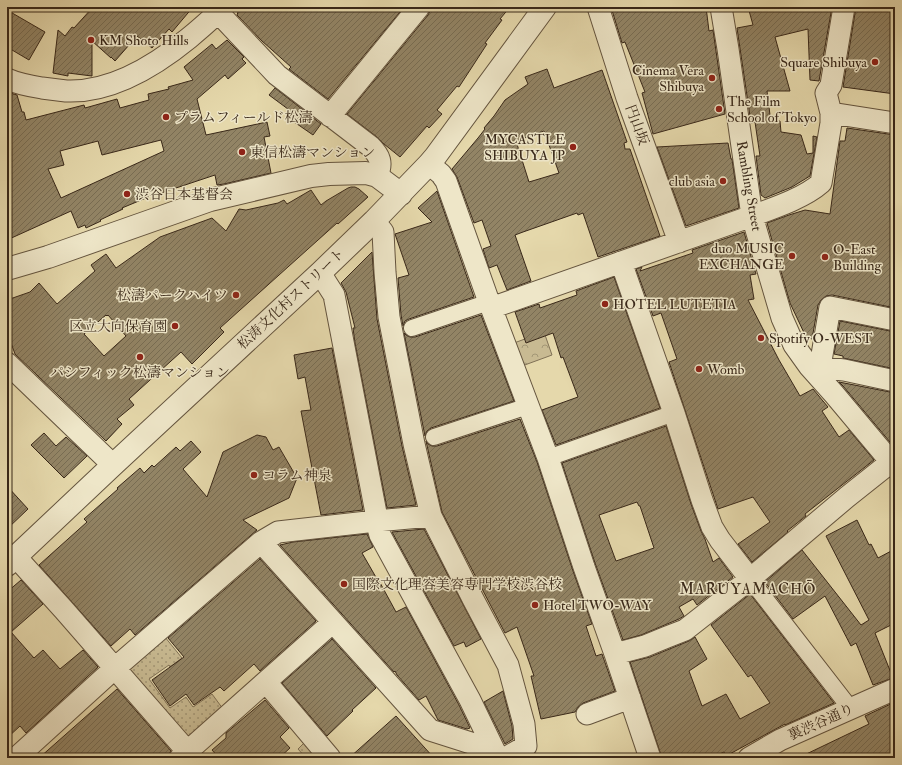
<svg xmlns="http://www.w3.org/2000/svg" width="902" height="765" font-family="'IM FELL Double Pica','Noto Serif JP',serif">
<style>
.park{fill:url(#park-crowns);stroke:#807156}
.garden{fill:url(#garden-dots);stroke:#807156}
.building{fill:url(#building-hatch);stroke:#392819;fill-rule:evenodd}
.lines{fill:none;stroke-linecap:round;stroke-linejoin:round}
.pedestrian-casing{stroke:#64543e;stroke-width:18}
.minor-casing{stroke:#64543e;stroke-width:23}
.tertiary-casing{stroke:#64543e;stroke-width:24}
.pedestrian{stroke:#eee6c8;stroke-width:16}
.minor{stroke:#eee6c8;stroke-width:21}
.tertiary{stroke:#eee6c8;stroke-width:22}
.poi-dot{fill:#8f2418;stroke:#eee6c8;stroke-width:1.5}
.labels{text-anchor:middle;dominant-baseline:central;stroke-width:3;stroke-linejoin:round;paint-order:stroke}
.poi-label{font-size:14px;fill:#392819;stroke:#eee6c8;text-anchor:start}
.street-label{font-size:14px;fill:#392819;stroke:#eee6c8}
.neighbourhood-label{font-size:15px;letter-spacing:1px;fill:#392819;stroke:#eee6c8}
</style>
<defs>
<pattern id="park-crowns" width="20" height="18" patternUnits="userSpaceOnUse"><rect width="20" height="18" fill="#c8ba92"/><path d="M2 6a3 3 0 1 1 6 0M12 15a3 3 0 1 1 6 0" fill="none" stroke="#a39776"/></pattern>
<pattern id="garden-dots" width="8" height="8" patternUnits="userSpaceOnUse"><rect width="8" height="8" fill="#c8ba92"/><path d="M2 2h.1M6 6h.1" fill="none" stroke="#a39776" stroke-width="1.8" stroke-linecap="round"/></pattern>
<pattern id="building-hatch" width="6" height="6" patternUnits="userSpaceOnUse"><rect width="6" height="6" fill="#928465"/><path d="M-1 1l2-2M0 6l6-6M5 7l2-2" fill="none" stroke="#786c52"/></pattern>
</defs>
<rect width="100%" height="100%" fill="#e5d8ab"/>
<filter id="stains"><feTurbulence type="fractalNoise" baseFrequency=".005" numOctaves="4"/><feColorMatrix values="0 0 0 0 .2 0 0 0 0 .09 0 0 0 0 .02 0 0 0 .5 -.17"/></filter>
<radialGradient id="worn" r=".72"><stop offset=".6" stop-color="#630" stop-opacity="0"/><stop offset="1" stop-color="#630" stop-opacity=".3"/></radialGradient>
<path class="park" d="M544,332L552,355L522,366L514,343Z"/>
<path class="garden" d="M160,631L182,658L170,667L169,665L149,679L170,708L186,697L193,707L212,694L226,713L187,748L117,668Z
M306,741L321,758H306L298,749Z"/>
<path class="building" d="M93,7H193L172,32L169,29L152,48L137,36L115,61L111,57V58L92,41V76L68,73V76L53,73L58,30L65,36L72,27L74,28Z
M242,7H404L328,99L289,69L291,67L262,41L237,15L238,12Z
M431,7H510L500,19L502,20L485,43L487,44L459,87L457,86L437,110L442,114L429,128L427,126L400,157L384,144L377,137L347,114L428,15L431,9Z
M611,7H706L709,31L713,30L725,114L653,134L642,93L645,92L625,42L622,43Z
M748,7H832L819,81L810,80L808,29L775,37L790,91H767L771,123L780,121L781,132L801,135L807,154L813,153V136L817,137L810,176L792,187L765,198L761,195L756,156H760L755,122L751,123L737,28L753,25Z
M856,7H895V94L843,87Z
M7,10L45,32L29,60L7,47Z
M227,40L244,57L242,59L246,63L228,79L225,75L197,99L206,135L267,122L270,136L264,137L271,173L224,184L217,185L215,175L158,194V193L122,208L123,209L100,220L101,221L86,228L85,225L78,228L71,211L7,240V92L17,95L22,112H24L26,120L84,105L85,108L117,99L120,108L149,100L148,94L169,89L168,87L193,80L184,67L212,44L216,49ZM161,140L164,151L61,198L48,169L64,165L60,151L98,141L102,155Z
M547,69L554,88L602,70L627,142L624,143L625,149H630L660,236L598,257L583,213L578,215L577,213L523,232L515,235L531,281L507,290L497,265L489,268L483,249L491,246L482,220L474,223L457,177L452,169L478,138L485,129L484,128L494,116L505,100L528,84L525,77ZM544,131L559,173L529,182L516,141Z
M275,88L321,124L313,135L287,117L296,115L269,95Z
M847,128L895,135V308L832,295L826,296L821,300L818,305L812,339L806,337L790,303L767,223L789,215L805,210L830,214L840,141H845Z
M728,143L731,159H732L739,208L686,226L657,147Z
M351,187H355L359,189L368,197L338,224L337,223L220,328L224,332L192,364L181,352L129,399L134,405L117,419L122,424L106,441L15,354L7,332V300L30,292L39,283L57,304L95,271L91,265L106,254L116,268L160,237L212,218L226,231L239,209L246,210L278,203L284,200L287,204L311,190L321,205L326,201L348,188ZM106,315L107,316L108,315L126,336L104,356L84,334Z
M437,191L474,297L409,319L405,321L403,326L401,315L398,278L409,275L395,234L432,222L418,208Z
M744,232L756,274L750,275L754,299L748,300L779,360L800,396L813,389L828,407L822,411L839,437L849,430L874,460L805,514L806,516L787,531L788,532L752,562L738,544L770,522L753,497L718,509L669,362L677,359L661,313L653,316L636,269L642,267L640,271L693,253L692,250Z
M372,252L377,319L402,446L416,505L387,508L355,343L353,328H355L346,292L341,283Z
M614,277L660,408L556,445L542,410L578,397L563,357L561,358L553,333L526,343L515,312L539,304L540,308L577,295L576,291Z
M481,315L514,401L431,428L427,431L425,436L404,333L406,335L410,337H415Z
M840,321L895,332V369L843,358V356L834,354Z
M332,348L363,510L321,515L301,411L311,410L305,377L298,379L294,355Z
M839,382L895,393V448L843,386Z
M520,419L537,462L573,571L592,624L586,626L596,656L602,654L615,691L583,703L578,707L575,712L541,719L531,676H534L517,627L505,633L442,512L426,441L428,444L432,446H437Z
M666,426L691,504L701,531L705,539L713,562L719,558L733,577L697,605L693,599L679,607L684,616L679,619L641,635L623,640L595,563L562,463ZM637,502L639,506H640L654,548L616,561L599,515Z
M44,433L56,446L66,437L87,456L64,478L31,445Z
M257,435L266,437L273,450L279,447L297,478L289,498L243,520L257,530L135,635L130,629L111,646L39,565L87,522L84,519L118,489L117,488L140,468L144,473L152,465L154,467L176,447L180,451L191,441L201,452L183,469L207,497L223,452Z
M7,486L28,509L7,529Z
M857,520L869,545L871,544L878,558L895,549V623L875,633L893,678L873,685L856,643L851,646L825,596L793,619L765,582L802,550L861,625L869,620L826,536Z
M424,529L481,639L466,647L464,642L454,646L392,532Z
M367,534L373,547L362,553L377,579H378L396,612L406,607L459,705L470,728L467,729L438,720L426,696L419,700L397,675L395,671L394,672L280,545L293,542Z
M260,559L316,621L260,671L254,664L224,691L220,687L194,705L186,694L170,706L152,680L184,657L168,638Z
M21,580L43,604L11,632L34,658L43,650L60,669L83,650L98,667L26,733L20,726L7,738V592Z
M750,594L834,703L785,725V724L726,756L724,752L710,758H662L630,662L650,657L689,641L695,637L707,659L689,671L702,706L726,694L740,719L770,703L751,675L748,677L711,625Z
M332,639L376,688L352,710L353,711L327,736L282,683Z
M117,689L171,751L169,754L168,758H39Z
M503,691L512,726L513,739L505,744L484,702Z
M265,700L289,728L280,737L290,748L279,758H219L212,750L226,738V733Z
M895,702V758H798L869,724L865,716Z
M396,716L434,758H349Z"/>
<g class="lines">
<defs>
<path id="pedestrian" d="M412,328L489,302
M434,437L528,406
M548,458L674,413
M750,579L850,708"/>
<path id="minor" d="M213,7L277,75L370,146C380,156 383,163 377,176
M598,7L627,98L679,242
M7,79C18,84 30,86 42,88C50,89 58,90 66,91C111,93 156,65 189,38C201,28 213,18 223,7
M831,113L895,123
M330,116L419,7
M429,164L441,174L446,181L489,302L548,458L584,567L615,654L650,758
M374,221L383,232L385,272L389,317L414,444L431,516L473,599L508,665L524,724L526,746L505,758
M621,262L674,413L702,500L712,527L720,540L750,579
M320,273L334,295L376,513V521L380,535L470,700L498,758
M491,308L752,216C774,208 804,198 821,183L831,123V113L826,93L831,85L844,7
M7,363L113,465
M809,366L844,370L895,381
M820,367L830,307L895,320
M261,542L430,730L474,744L493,748
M16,557L64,610L193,758
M615,654L645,646L667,637L685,630L750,579L847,497L891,462L834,394L809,366L794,345L782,318L752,216L728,49L721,7
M266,682L330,758
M587,714L630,698
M16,758L115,668L261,542L278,532L376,521L431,516
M180,758L333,622
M749,758L780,740L895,689"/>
<path id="tertiary" d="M7,269L48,257L210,200L311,176L329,174L366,173L377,176L401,194
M891,462L895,467
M7,565L113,465L320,273L374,221L429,164L435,157L545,7"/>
</defs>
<use href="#pedestrian" class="pedestrian-casing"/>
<use href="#minor" class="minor-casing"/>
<use href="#tertiary" class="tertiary-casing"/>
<use href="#pedestrian" class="pedestrian"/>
<use href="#minor" class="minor"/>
<use href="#tertiary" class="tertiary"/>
</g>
<g class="poi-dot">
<circle cx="91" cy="40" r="4"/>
<circle cx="875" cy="62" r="4"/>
<circle cx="712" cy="78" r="4"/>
<circle cx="719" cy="109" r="4"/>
<circle cx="166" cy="117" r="4"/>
<circle cx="573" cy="147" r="4"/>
<circle cx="242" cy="152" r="4"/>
<circle cx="723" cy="181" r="4"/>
<circle cx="127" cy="194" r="4"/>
<circle cx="792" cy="256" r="4"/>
<circle cx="825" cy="257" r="4"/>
<circle cx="236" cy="295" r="4"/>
<circle cx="605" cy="304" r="4"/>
<circle cx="175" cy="326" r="4"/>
<circle cx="761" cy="338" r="4"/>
<circle cx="140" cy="357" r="4"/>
<circle cx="699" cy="369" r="4"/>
<circle cx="254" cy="475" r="4"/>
<circle cx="344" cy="584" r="4"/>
<circle cx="535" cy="605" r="4"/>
</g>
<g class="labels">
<g class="poi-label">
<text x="99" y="40">KM Shoto Hills</text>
<text x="867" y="62" text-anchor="end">Square Shibuya</text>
<text x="704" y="70" text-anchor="end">Cinema Vera<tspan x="704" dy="16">Shibuya</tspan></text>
<text x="727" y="101">The Film<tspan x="727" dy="16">School of Tokyo</tspan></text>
<text x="174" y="117">プラムフィールド松濤</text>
<text x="565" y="139" text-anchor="end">MYCASTLE<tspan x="565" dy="16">SHIBUYA JP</tspan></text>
<text x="250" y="152">東信松濤マンション</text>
<text x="715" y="181" text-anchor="end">club asia</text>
<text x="135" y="194">渋谷日本基督会</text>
<text x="784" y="248" text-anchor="end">duo MUSIC<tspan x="784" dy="16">EXCHANGE</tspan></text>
<text x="833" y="249">O-East<tspan x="833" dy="16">Building</tspan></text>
<text x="228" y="295" text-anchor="end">松濤パークハイツ</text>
<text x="613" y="304">HOTEL LUTETIA</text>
<text x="167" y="326" text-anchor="end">区立大向保育園</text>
<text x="769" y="338">Spotify O-WEST</text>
<text x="707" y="369">Womb</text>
<text x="140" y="372" text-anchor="middle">パシフィック松濤マンション</text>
<text x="262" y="475">コラム神泉</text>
<text x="352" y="584">国際文化理容美容専門学校渋谷校</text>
<text x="543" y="605">Hotel TWO-WAY</text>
</g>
<g class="street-label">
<text transform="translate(637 125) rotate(70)">円山坂</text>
<text transform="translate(749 186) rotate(80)">Rambling Street</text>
<text transform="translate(291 299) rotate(-43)">松涛文化村ストリート</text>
<text transform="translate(821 722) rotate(-24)">裏渋谷通り</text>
</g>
<g class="neighbourhood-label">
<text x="748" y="589">MARUYAMACHŌ</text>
</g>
</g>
<rect width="902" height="765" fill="none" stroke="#e5d8ab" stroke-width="24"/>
<rect x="8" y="8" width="886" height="749" fill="none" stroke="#392819" stroke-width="2"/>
<rect x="12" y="12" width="878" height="741" fill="none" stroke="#392819"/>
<rect width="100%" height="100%" filter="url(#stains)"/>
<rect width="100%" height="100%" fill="url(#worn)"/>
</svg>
